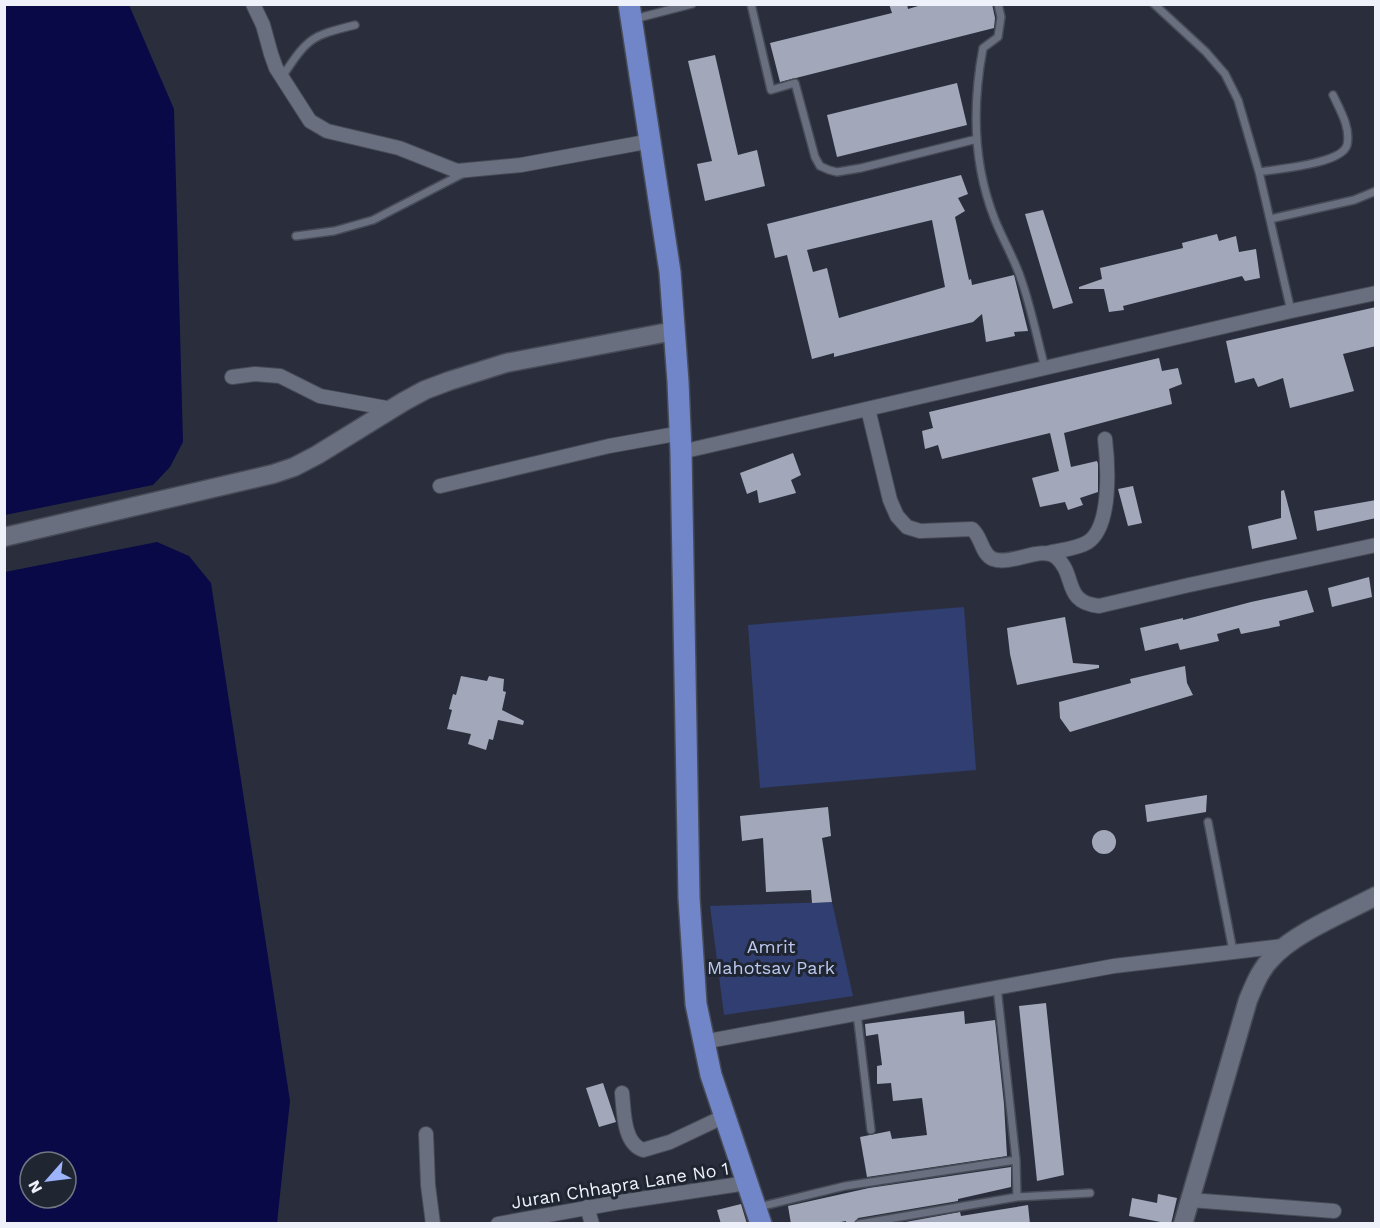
<svg xmlns="http://www.w3.org/2000/svg" width="1380" height="1228" font-family="'Work Sans',sans-serif">
<style>
.green{fill:#303e72}
.water{fill:#080946;fill-rule:evenodd}
.building{fill:#a2a8b9;fill-rule:evenodd}
.lines{fill:none;stroke-linecap:round;stroke-linejoin:round}
.lane-casing{stroke:#474b57;stroke-width:10}
.street-casing{stroke:#474b57;stroke-width:16}
.secondary-casing{stroke:#474b57;stroke-width:21}
.primary-casing{stroke:#474b57;stroke-width:24}
.lane{stroke:#696f7f;stroke-width:7}
.street{stroke:#696f7f;stroke-width:14}
.secondary{stroke:#696f7f;stroke-width:18}
.primary{stroke:#7185c9;stroke-width:21}
.labels{text-anchor:middle;dominant-baseline:central;stroke-width:6;stroke-linejoin:round;paint-order:stroke}
.park-label{font-size:18px;fill:#bcc9ef;stroke:#202532}
.street-label{font-size:18px;fill:#eef1fa;stroke:#202532}
</style>
<rect width="100%" height="100%" fill="#2a2e3c"/>
<path class="green" d="M964,607L976,770L760,788L748,625Z
M832,902L853,996L724,1015L710,906Z"/>
<path class="water" d="M5,4L129,5L174,109L183,442L170,467L153,485L5,515Z
M157,542L189,556L211,583L290,1101L277,1223H5V572ZM30,1162H66V1198H30Z"/>
<path class="building" d="M889,4H907L908,9L925,4H992L995,18L994,28L780,82L770,43L892,13Z
M715,55L738,155L757,150L765,186L705,201L697,164L712,161L688,61Z
M957,83L967,125L837,157L827,115Z
M961,175L968,194L958,198L965,211L955,217L969,280L971,279L972,285L1014,275L1028,331L1014,332L1015,336L986,342L982,314L973,322L834,357V353L812,359L787,255L775,258L767,224ZM932,220L945,287L839,318L827,268L813,272L807,250Z
M1043,210L1073,303L1053,309L1025,214Z
M1217,234L1219,241L1236,236L1239,252L1256,249L1260,278L1245,281L1242,276L1123,306L1124,310L1109,312L1104,289H1079V287L1102,279L1100,268L1183,248L1182,243Z
M1376,307V346L1343,354L1354,391L1290,408L1283,378L1258,387L1254,378L1235,383L1226,341Z
M1159,358L1162,371L1178,368L1182,384L1169,389L1172,404L1064,433L1071,467L1097,461L1098,464V492L1080,498L1083,505L1068,510L1065,502L1040,507L1032,478L1059,471L1050,433L942,459L938,445L925,449L922,431L933,428L929,412Z
M793,453L801,475L791,480L796,493L759,503L757,490L747,494L740,473Z
M1133,486L1142,523L1128,526L1118,489Z
M1284,490L1297,539L1252,549L1248,526L1281,518V491Z
M1376,500V518L1317,531L1314,511Z
M1369,577L1372,597L1332,607L1328,588Z
M1307,590L1314,612L1279,621L1280,626L1241,634L1239,628L1217,634L1219,641L1180,650L1178,643L1145,651L1140,628L1183,618V620L1251,602Z
M1065,617L1073,663L1099,665V668L1017,685L1010,654L1007,628Z
M1185,666L1187,683L1193,695L1070,732L1060,718L1059,702L1131,683L1130,679Z
M461,676L487,681L489,676L504,679L503,691L506,692L502,710L524,721L523,725L498,720L493,740L489,739L486,750L468,744L471,734L447,729L452,710L449,709L453,694L456,695Z
M1207,795L1206,812L1147,822L1145,805Z
M828,807L831,836L822,838L832,902L812,903L811,890L766,892L763,838L742,841L740,816Z
M1092 842a12 12 0 1 1 24 0a12 12 0 1 1-24 0Z
M1046,1003L1064,1175L1037,1181L1019,1006Z
M964,1011L965,1024L995,1020L1004,1104L1007,1156L867,1177L860,1137L890,1131L892,1139L927,1135L922,1098L893,1101L891,1083L877,1084V1066L882,1065L878,1034L866,1036L865,1024Z
M603,1083L616,1122L599,1127L586,1088Z
M1011,1167V1187L958,1199V1201L858,1218L854,1224H846V1221L830,1224H791L788,1206L869,1188Z
M1158,1194L1177,1198L1171,1224L1129,1216L1132,1198L1157,1203Z
M741,1204L747,1224H721L717,1210Z
M1028,1205L1030,1224H895L960,1212L961,1216Z"/>
<g class="lines">
<defs>
<path id="lane" d="M751,4L771,90L795,83L815,157L820,166L829,170L837,172L861,168L977,139
M998,4L1001,17L998,37L983,48C972,106 973,165 995,220C1003,240 1014,258 1021,279C1031,307 1037,338 1045,368
M1154,4L1206,52L1225,74L1238,100L1259,172L1291,311
M634,19L692,4
M282,77C308,38 310,36 355,25
M1259,172C1277,169 1342,164 1347,145C1351,128 1340,110 1333,95
M1270,219L1354,200L1376,191
M296,236L334,231L373,220L462,174
M1208,822L1233,951
M997,987L1016,1160L1017,1197
M857,1014L871,1130
M759,1207L845,1186L1016,1160
M859,1224L1017,1197L1090,1193"/>
<path id="street" d="M253,4L263,25L271,54L276,68L310,121L327,131L399,148L457,171L521,165L651,141
M232,377L255,374L280,376L320,396L392,409
M868,409L890,500L897,516L907,527L920,531L972,529C982,537 981,554 993,559C1012,566 1041,545 1056,557C1077,575 1062,602 1099,606L1189,585L1376,545
M681,452L1291,311L1376,293
M440,486L609,446L681,433
M1048,553C1060,550 1077,549 1088,542C1112,526 1108,464 1105,439
M703,1042L1114,966L1284,946
M622,1093C624,1111 623,1143 643,1150L670,1142L725,1116
M426,1134L428,1185L433,1224
M1190,1200L1334,1211
M587,1207L592,1224
M498,1224L620,1202L747,1183"/>
<path id="secondary" d="M4,537L273,474L294,467L317,455L403,402L425,390L449,381L506,363L674,331
M1183,1224L1248,1000C1254,986 1260,970 1271,959C1294,933 1344,913 1376,896"/>
<path id="primary" d="M629,4L670,272L678,382L681,452L689,898L696,1004L711,1075L761,1224"/>
</defs>
<use href="#lane" class="lane-casing"/>
<use href="#street" class="street-casing"/>
<use href="#secondary" class="secondary-casing"/>
<use href="#primary" class="primary-casing"/>
<use href="#lane" class="lane"/>
<use href="#street" class="street"/>
<use href="#secondary" class="secondary"/>
<use href="#primary" class="primary"/>
</g>
<g class="labels">
<g class="park-label">
<text x="771" y="946">Amrit<tspan x="771" dy="21">Mahotsav Park</tspan></text>
</g>
<g class="street-label">
<text transform="translate(620 1185) rotate(-9)">Juran Chhapra Lane No 1</text>
</g>
</g>
<rect width="1380" height="1228" fill="none" stroke="#eef1fa" stroke-width="12"/>
<g transform="translate(48 1180) rotate(242)"><circle r="28" fill="#202532" stroke="#727782" stroke-width="1.5"/>
<path d="M0-4.5L10 22L0 15L-10 22Z" fill="#9db4fd"/>
<text y="-9" font-size="16" font-weight="bold" text-anchor="middle" fill="#eef1fa">N</text>
</g>
</svg>
